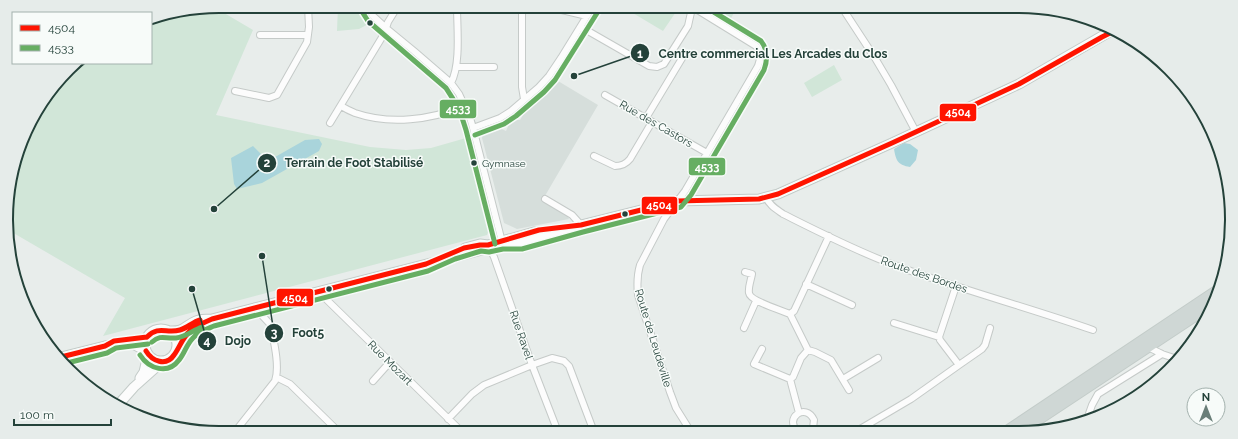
<svg xmlns="http://www.w3.org/2000/svg" width="1238" height="439" font-family="Raleway,sans-serif">
<style>
.built{fill:#d6dedb}
.green{fill:#d1e6d8}
.water{fill:#a9d4db}
.lines{fill:none;stroke-linecap:round;stroke-linejoin:round}
.street-casing{stroke:#c5cac8;stroke-width:8}
.secondary-casing{stroke:#c3cbc8;stroke-width:11}
.primary-casing{stroke:#c3ccc9;stroke-width:12}
.street{stroke:#fcfcfc;stroke-width:6}
.secondary{stroke:#fcfcfc;stroke-width:9}
.primary{stroke:#cfd7d5;stroke-width:10}
.bus-1-casing{stroke:#f7fbf9;stroke-width:8}
.bus-2-casing{stroke:#f7fbf9;stroke-width:8}
.bus-1{stroke:#ff1400;stroke-width:5}
.bus-2{stroke:#66ae62;stroke-width:5}
.bus-dot{fill:#24423a;stroke:#f7fbf9;stroke-width:1.5}
.labels{text-anchor:middle;dominant-baseline:central;stroke-width:3;stroke-linejoin:round;paint-order:stroke}
.bus-label{font-size:10px;fill:#24423a;stroke:#f7fbf9;text-anchor:start}
.street-label{font-size:11px;fill:#24423a;stroke:#f7fbf9}
.rim{fill:none;stroke:#24423a;stroke-width:2}
.leader{fill:none;stroke:#24423a;stroke-width:1.5}
.callout-dot{fill:#24423a;stroke:#f7fbf9;stroke-width:1.5}
.mark-label{font-size:12px;text-anchor:middle;font-weight:bold;fill:#fff}
.callout-label{font-size:12px;text-anchor:middle;font-weight:bold;fill:#24423a;stroke:#f7fbf9;stroke-width:3;stroke-linejoin:round;paint-order:stroke}
.line-badge{stroke:#f7fbf9;stroke-width:1.5}
.badge-label{font-size:11px;text-anchor:middle;font-weight:bold;fill:#fff}
</style>
<rect width="100%" height="100%" fill="#e8edeb"/>
<path class="built" d="M558,81L598,105L542,201L567,216L569,219L517,229L504,223L482,138L483,132L495,126L506,131L511,120H520L529,105L550,87L555,86Z"/>
<path class="green" d="M338,6H364L372,22L359,29L337,31Z
M621,6H680L663,31Z
M704,6H738L727,25L706,12Z
M214,7L253,30L216,115L370,147L406,150L431,148L466,138L491,225L487,235L103,336L125,298L10,231L8,192L28,125L76,63H151V20Z
M834,65L842,80L812,97L804,83Z"/>
<path class="water" d="M319,139L322,144L319,151L262,183L237,189L234,184L231,158L253,146L268,161L305,140Z
M904,143L910,144L918,150L916,160L910,167C898,165 896,161 894,149Z"/>
<g class="lines">
<defs>
<path id="street" d="M367,6L373,16L386,28L414,51L451,83L459,94L470,118L473,128L502,242
M545,6L587,16
M841,6L875,58L891,85L916,132
M581,27L649,66L657,67L664,64L688,26L692,8
M260,35H308
M457,67H494
M451,83C461,64 457,28 457,6
M235,91L269,98L277,95L307,42L309,27L308,6
M605,95L707,153
M524,99L522,87V10L524,6
M341,106C346,109 350,111 355,113C390,125 431,120 464,106
M646,118L684,55
M330,123L384,34L388,22L398,6
M473,128L500,118L511,111L539,87L549,76L561,58L593,6
M594,156L615,166C621,166 626,164 630,159L652,122
M766,197C769,205 776,209 783,214C819,232 856,251 894,265C959,289 1027,307 1093,330
M545,199L572,215L581,225
M488,245L494,257L532,365L552,358L564,361L569,366L594,432
M745,272L752,274C751,280 748,287 749,293C750,301 781,310 790,314
M806,284L852,305
M321,291L327,300L462,432
M894,323L939,337
M744,328L756,301
M1148,347L1162,354L1177,359
M762,349L754,364L790,379
M808,350L815,352L831,360L849,390
M959,365L982,349L985,345L990,328
M276,377L290,384L340,433
M843,379L878,358
M373,381L390,362
M799,413L790,379L793,377L801,358L808,350L790,314L794,311L829,236
M448,419L472,394L484,385L532,365L558,432
M1087,419L1092,405L1098,394L1162,354
M813,428L823,432
M691,432L676,408L670,392L638,295C637,285 637,275 640,265L664,219L685,191L758,66C761,58 761,53 756,46L691,6
M798,432C783,418 806,402 814,420L813,428L809,432
M855,432L911,399L959,365L940,340L939,337L956,286
M234,433L275,381C280,367 274,342 271,327L270,324L254,307"/>
<path id="secondary" d="M502,242H521L581,225L677,201L759,199L778,194L892,143L1019,84L1111,31
M465,248L480,244L488,245L534,232
M145 345a16 16 0 1 1 32 0a16 16 0 1 1-32 0Z
M169,331C185,332 184,326 196,321C201,319 207,319 212,319L482,250L488,245
M177,348L184,339L196,327
M61,357L105,346L124,343H131L146,351
M140,378L144,372L148,355
M118,405L134,387L162,362"/>
<path id="primary" d="M1007,431L1218,290
M1021,431L1213,304"/>
</defs>
<use href="#street" class="street-casing"/>
<use href="#secondary" class="secondary-casing"/>
<use href="#primary" class="primary-casing"/>
<use href="#street" class="street"/>
<use href="#secondary" class="secondary"/>
<use href="#primary" class="primary"/>
<defs>
<path id="bus-1" d="M147,337C159,325 166,334 180,330C187,328 193,322 200,320
M146,351C152,361 166,367 174,355C180,347 182,338 190,331C196,326 205,322 212,319L426,264L464,248L480,245H488L539,230L581,225L677,201L759,199L778,194L892,143L1019,84L1102,37L1112,32
M61,357L105,346L114,341L147,337"/>
<path id="bus-2" d="M361,10L368,21L446,88C455,101 462,115 466,130L495,244
M475,135L504,124L516,116L544,92L555,80L599,10
M152,342C161,334 165,339 176,338C186,337 193,330 202,327
M140,355C149,369 168,375 179,360C185,353 186,345 193,338C198,332 207,329 214,326L428,271L455,259L481,251L489,252L503,249H522L583,232L681,207L691,195L764,70C768,59 768,50 761,41L704,6
M67,363L107,353L116,348L148,344"/>
</defs>
<use href="#bus-1" class="bus-1-casing"/>
<use href="#bus-2" class="bus-2-casing"/>
<use href="#bus-1" class="bus-1"/>
<use href="#bus-2" class="bus-2"/>
</g>
<g class="bus-dot">
<circle cx="370" cy="23" r="3.5"/>
<circle cx="474" cy="163" r="3.5"/>
<circle cx="625" cy="214" r="3.5"/>
<circle cx="329" cy="289" r="3.5"/>
</g>
<g class="labels">
<g class="bus-label">
<text x="482" y="163">Gymnase</text>
</g>
<g class="street-label">
<text transform="translate(656 124) rotate(30)">Rue des Castors</text>
<text transform="translate(924 275) rotate(19)">Route des Bordes</text>
<text transform="translate(521 335) rotate(71)">Rue Ravel</text>
<text transform="translate(653 338) rotate(73)">Route de Leudeville</text>
<text transform="translate(390 363) rotate(45)">Rue Mozart</text>
</g>
</g>
<path d="M0 0H1238V439H0ZM219 13H1019A206 206 0 0 1 1225 219V220A206 206 0 0 1 1019 426H219A206 206 0 0 1 13 220V219A206 206 0 0 1 219 13Z" fill="#e6ecea" fill-rule="evenodd"/>
<path class="rim" d="M219 13H1019A206 206 0 0 1 1225 219V220A206 206 0 0 1 1019 426H219A206 206 0 0 1 13 220V219A206 206 0 0 1 219 13Z"/>
<path class="leader" d="M574 76L640 53M214 209L267 163M262 256L274 333M192 289L207 341"/>
<g class="callout-dot">
<circle cx="574" cy="76" r="4"/>
<circle cx="214" cy="209" r="4"/>
<circle cx="262" cy="256" r="4"/>
<circle cx="192" cy="289" r="4"/>
<circle cx="640" cy="53" r="10"/>
<circle cx="267" cy="163" r="10"/>
<circle cx="274" cy="333" r="10"/>
<circle cx="207" cy="341" r="10"/>
</g>
<g class="mark-label">
<text x="640" y="58">1</text>
<text x="267" y="167">2</text>
<text x="274" y="337">3</text>
<text x="207" y="345">4</text>
</g>
<g class="callout-label">
<text x="773" y="58">Centre commercial Les Arcades du Clos</text>
<text x="354" y="167">Terrain de Foot Stabilisé</text>
<text x="308" y="337">Foot5</text>
<text x="238" y="345">Dojo</text>
</g>
<g class="line-badge">
<rect x="439" y="99" width="38" height="20" rx="4" fill="#66ae62"/>
<rect x="939" y="103" width="38" height="19" rx="4" fill="#ff1400"/>
<rect x="688" y="157" width="38" height="19" rx="4" fill="#66ae62"/>
<rect x="641" y="196" width="37" height="19" rx="4" fill="#ff1400"/>
<rect x="276" y="288" width="38" height="19" rx="4" fill="#ff1400"/>
</g>
<g class="badge-label">
<text x="458" y="113">4533</text>
<text x="958" y="116">4504</text>
<text x="707" y="171">4533</text>
<text x="659" y="209">4504</text>
<text x="295" y="302">4504</text>
</g>
<rect x="12" y="12" width="140" height="52" fill="#f7fbf9" stroke="#a3b1ad"/>
<rect x="20" y="25" width="20" height="6" fill="#ff1400" stroke="#a3b1ad"/>
<text x="48" y="32" font-size="12" fill="#24423a">4504</text>
<rect x="20" y="45" width="20" height="6" fill="#66ae62" stroke="#a3b1ad"/>
<text x="48" y="52" font-size="12" fill="#24423a">4533</text>
<g transform="translate(1206 407)"><circle r="19" fill="#f7fbf9" stroke="#a3b1ad"/>
<path d="M0-3L7 15L0 10L-7 15Z" fill="#697e78"/>
<text y="-6" font-size="11" font-weight="bold" text-anchor="middle" fill="#24423a">N</text>
</g>
<path d="M14 419v6h97v-6" fill="none" stroke="#24423a" stroke-width="2"/>
<text x="20" y="419" font-size="12" fill="#24423a" stroke="#f7fbf9" stroke-width="3" paint-order="stroke">100 m</text>
</svg>
